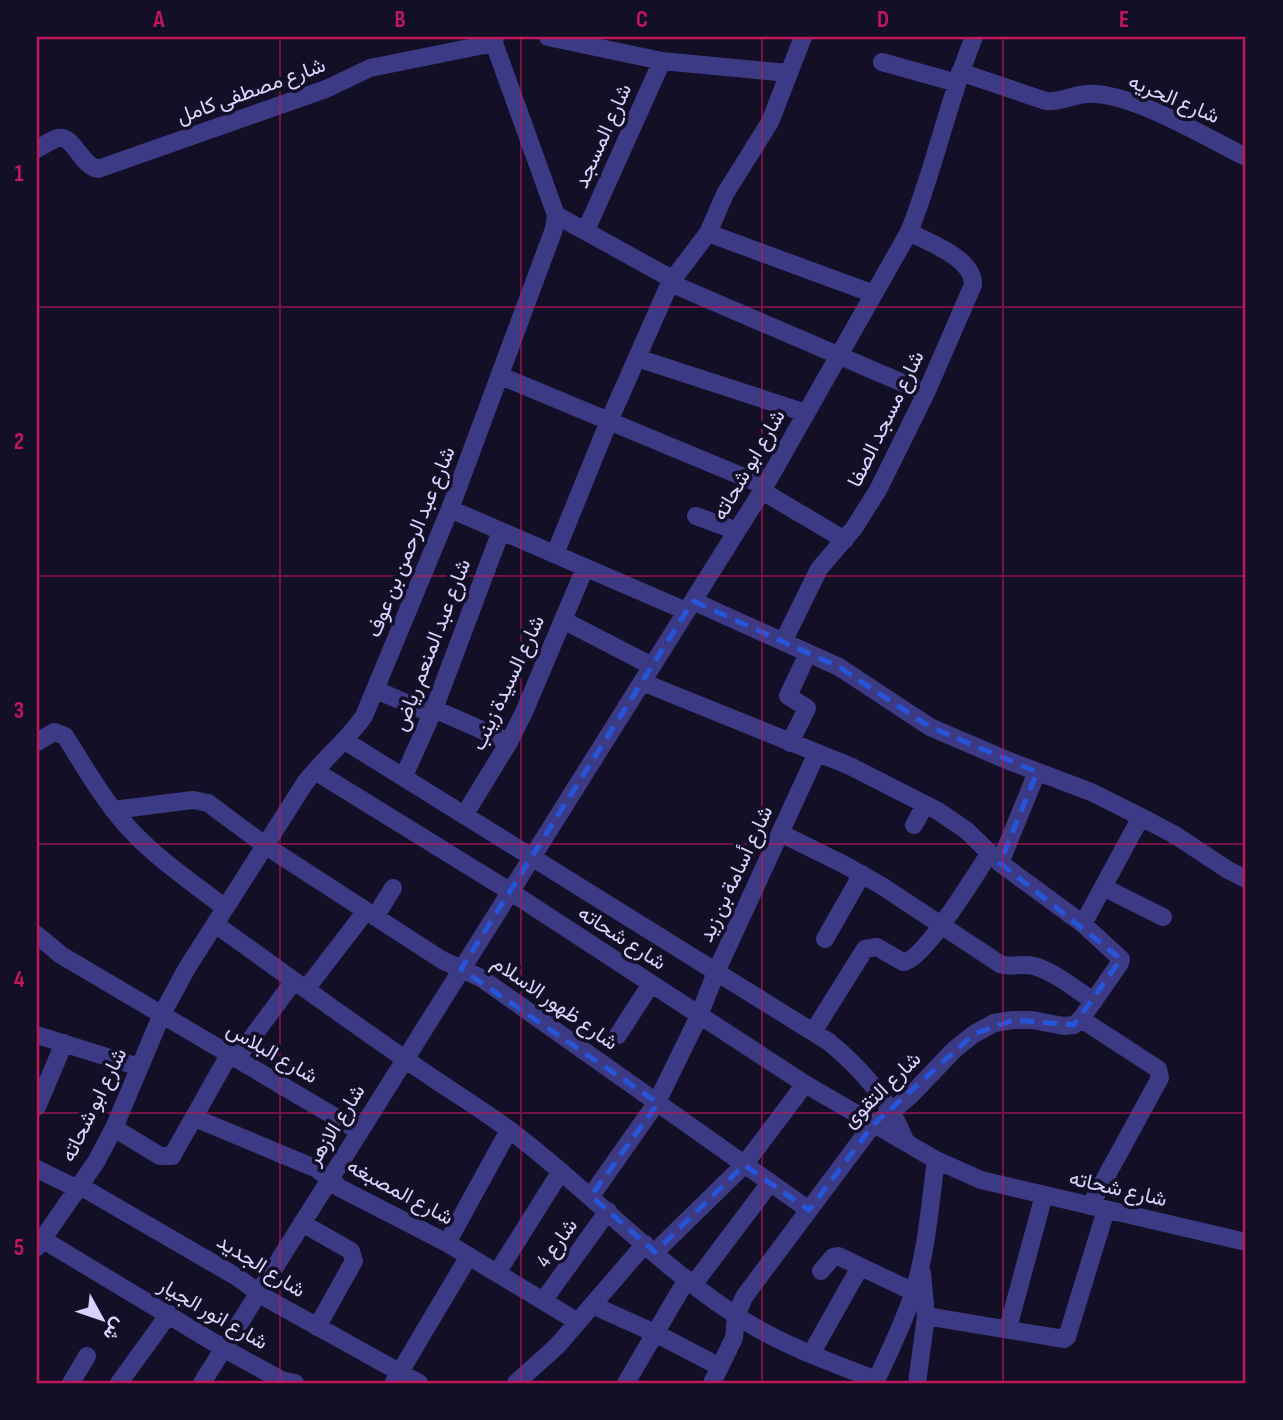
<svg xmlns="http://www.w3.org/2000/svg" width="1283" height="1420" font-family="'Sofia Sans Condensed',Vazirmatn,sans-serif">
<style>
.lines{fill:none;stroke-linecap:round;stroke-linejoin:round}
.minor{stroke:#3d3a85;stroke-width:18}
.marked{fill:none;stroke:#2655da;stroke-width:5;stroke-dasharray:14 9;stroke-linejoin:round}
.grid{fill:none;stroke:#c2185b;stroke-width:2;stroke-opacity:0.55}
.labels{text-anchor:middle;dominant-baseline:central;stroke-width:7;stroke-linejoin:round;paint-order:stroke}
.street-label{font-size:21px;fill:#d9d4ff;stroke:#130f26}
.neatline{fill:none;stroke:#c2185b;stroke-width:2.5}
.grid-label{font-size:23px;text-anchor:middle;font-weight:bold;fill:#c2185b}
</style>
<rect width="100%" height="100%" fill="#130f26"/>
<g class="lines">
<path class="minor" d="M548,37L662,61L788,73
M882,62L957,83
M960,72L1046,101C1062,103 1077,92 1095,94C1137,96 1206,137 1246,157
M37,149C43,146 51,140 58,138C74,135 81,166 98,169L326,89L370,68L494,43
M556,215L672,279
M586,230L662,61
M708,233L874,294
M670,283L926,393
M637,358L806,413
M501,376L765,486
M762,491L845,540
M450,509L686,611
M696,516L737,531
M555,554L609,421L670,283L708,233L725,194L770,122L803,37
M693,601L839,667L930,727L1009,761L1091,792L1141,817L1175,835L1228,870L1246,879
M563,620L652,666
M783,642L819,569L854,528L878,490L926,393L973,285C974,258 929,243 909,232
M642,682L850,766L938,811L966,830L1000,863L1083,924L1121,959L1120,963L1081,1019L1074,1025L1064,1026L1032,1020H1013L994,1023L974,1034L955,1049L911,1095L868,1131L744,1297L736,1316L734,1338L712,1383
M376,690L432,714
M434,709L509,742
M345,741L829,1042C862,1069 889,1100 905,1140
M37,742L54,732L65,736C84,766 102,798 126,825C154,857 192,882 225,908
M790,743L807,708L788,696L808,653
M315,771L511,892L805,1084L936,1160L981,1180L1246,1242
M404,776L434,709L501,531
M113,810L193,800L208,803L266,846L442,960L481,978L809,1210
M465,814L509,742L524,712L585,568
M914,825L925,805
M780,833L843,864L882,886L1000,964C1011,968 1022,963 1034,966C1055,972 1076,990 1094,1001
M1000,863L1037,772
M1103,887L1163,917
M375,917L393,888
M215,924C278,969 341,1015 405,1059C440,1084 477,1106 511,1131C588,1189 655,1263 737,1316C779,1344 829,1362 877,1380
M1083,924L1141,817
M37,935L61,955L359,1131
M825,939L862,874
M306,989L366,911
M1081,1019L1158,1069L1160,1078L1090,1206
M813,1032L865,949L877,947L903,962C923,961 976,874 989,854
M37,1035L139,1067
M618,1035L651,984
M236,1059L294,981
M37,1107L64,1043
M195,1118L317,1169L340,1188L447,1243L578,1322
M114,1128L160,1156H172L229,1055
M37,1169L78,1189
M80,1186L237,1277L266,1298L419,1383
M591,1196L657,1102L699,1016L716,972L817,753
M302,1223L351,1251L354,1261L317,1327
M37,1236L223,1348L281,1380L295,1383
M447,1243L509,1130
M37,1247L96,1162L114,1128L162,1014L187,968L305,783C323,759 347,741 364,716L450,509L554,229L556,215L494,43L495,37
M655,1252L744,1165L805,1084
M821,1271L833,1257L838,1256L914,1292
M497,1273L561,1171
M693,1285L770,1183
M543,1301L608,1211
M592,1305L657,1334L720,1367
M926,1316L1064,1339L1067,1337L1106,1210
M1008,1328L1044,1195
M811,1354L860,1267
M394,1382L469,1256
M71,1383L87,1356
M119,1383L169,1314
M202,1383L762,491L909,232C935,168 948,100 974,37
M516,1383L557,1346L645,1244
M626,1383L687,1279
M875,1383C888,1354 903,1325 913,1294C927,1251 930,1204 936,1160
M917,1383L926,1316L922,1273"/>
</g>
<path class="marked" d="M693,601L839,667L930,727L1037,772L1000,863L1121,959L1074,1025L1013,1020L974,1034L873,1125L809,1210L744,1165L655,1252L591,1196L658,1103L461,969Z"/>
<path class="grid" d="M280,37V1383M521,37V1383M762,37V1383M1003,37V1383M37,307H1246M37,576H1246M37,844H1246M37,1113H1246"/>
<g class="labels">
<g class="street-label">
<text transform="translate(251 91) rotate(-20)">شارع مصطفى كامل</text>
<text transform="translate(1174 99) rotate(23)">شارع الحريه</text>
<text transform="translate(603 136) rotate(-66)">شارع المسجد</text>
<text transform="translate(886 419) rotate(-64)">شارع مسجد الصفا</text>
<text transform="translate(749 465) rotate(-60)">شارع ابو شحاته</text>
<text transform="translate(411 542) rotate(-68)">شارع عبد الرحمن بن عوف</text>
<text transform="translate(432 645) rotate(-69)">شارع عبد المنعم رياض</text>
<text transform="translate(508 683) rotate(-65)">شارع السيدة زينب</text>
<text transform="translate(736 874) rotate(-65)">شارع أسامة بن زيد</text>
<text transform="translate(622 938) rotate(33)">شارع شحاته</text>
<text transform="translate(555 1003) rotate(35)">شارع ظهور الاسلام</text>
<text transform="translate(272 1053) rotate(30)">شارع البلاس</text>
<text transform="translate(882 1090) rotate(-44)">شارع التقوى</text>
<text transform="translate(94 1105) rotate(-64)">شارع ابو شحاته</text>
<text transform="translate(336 1125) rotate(-58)">شارع الازهر</text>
<text transform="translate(1118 1189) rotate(13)">شارع شحاته</text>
<text transform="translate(400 1192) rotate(28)">شارع المصبغه</text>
<text transform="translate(557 1243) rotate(-54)">شارع 4</text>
<text transform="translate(261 1266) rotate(32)">شارع الجديد</text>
<text transform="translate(213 1314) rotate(30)">شارع انور الجيار</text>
</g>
</g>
<rect width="1283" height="1420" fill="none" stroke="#130f26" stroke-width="77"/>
<g transform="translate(102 1319) rotate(130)" stroke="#130f26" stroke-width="5" paint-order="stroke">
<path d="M0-5L12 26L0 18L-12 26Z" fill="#d9d4ff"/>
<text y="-10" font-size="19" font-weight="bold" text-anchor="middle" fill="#d9d4ff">ش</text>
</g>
<rect x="38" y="38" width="1206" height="1344" class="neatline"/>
<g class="grid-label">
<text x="159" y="27">A</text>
<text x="400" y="27">B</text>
<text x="642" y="27">C</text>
<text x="883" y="27">D</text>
<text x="1124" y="27">E</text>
<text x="19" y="181">1</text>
<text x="19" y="449">2</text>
<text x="19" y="718">3</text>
<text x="19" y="987">4</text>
<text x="19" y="1255">5</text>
</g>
</svg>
